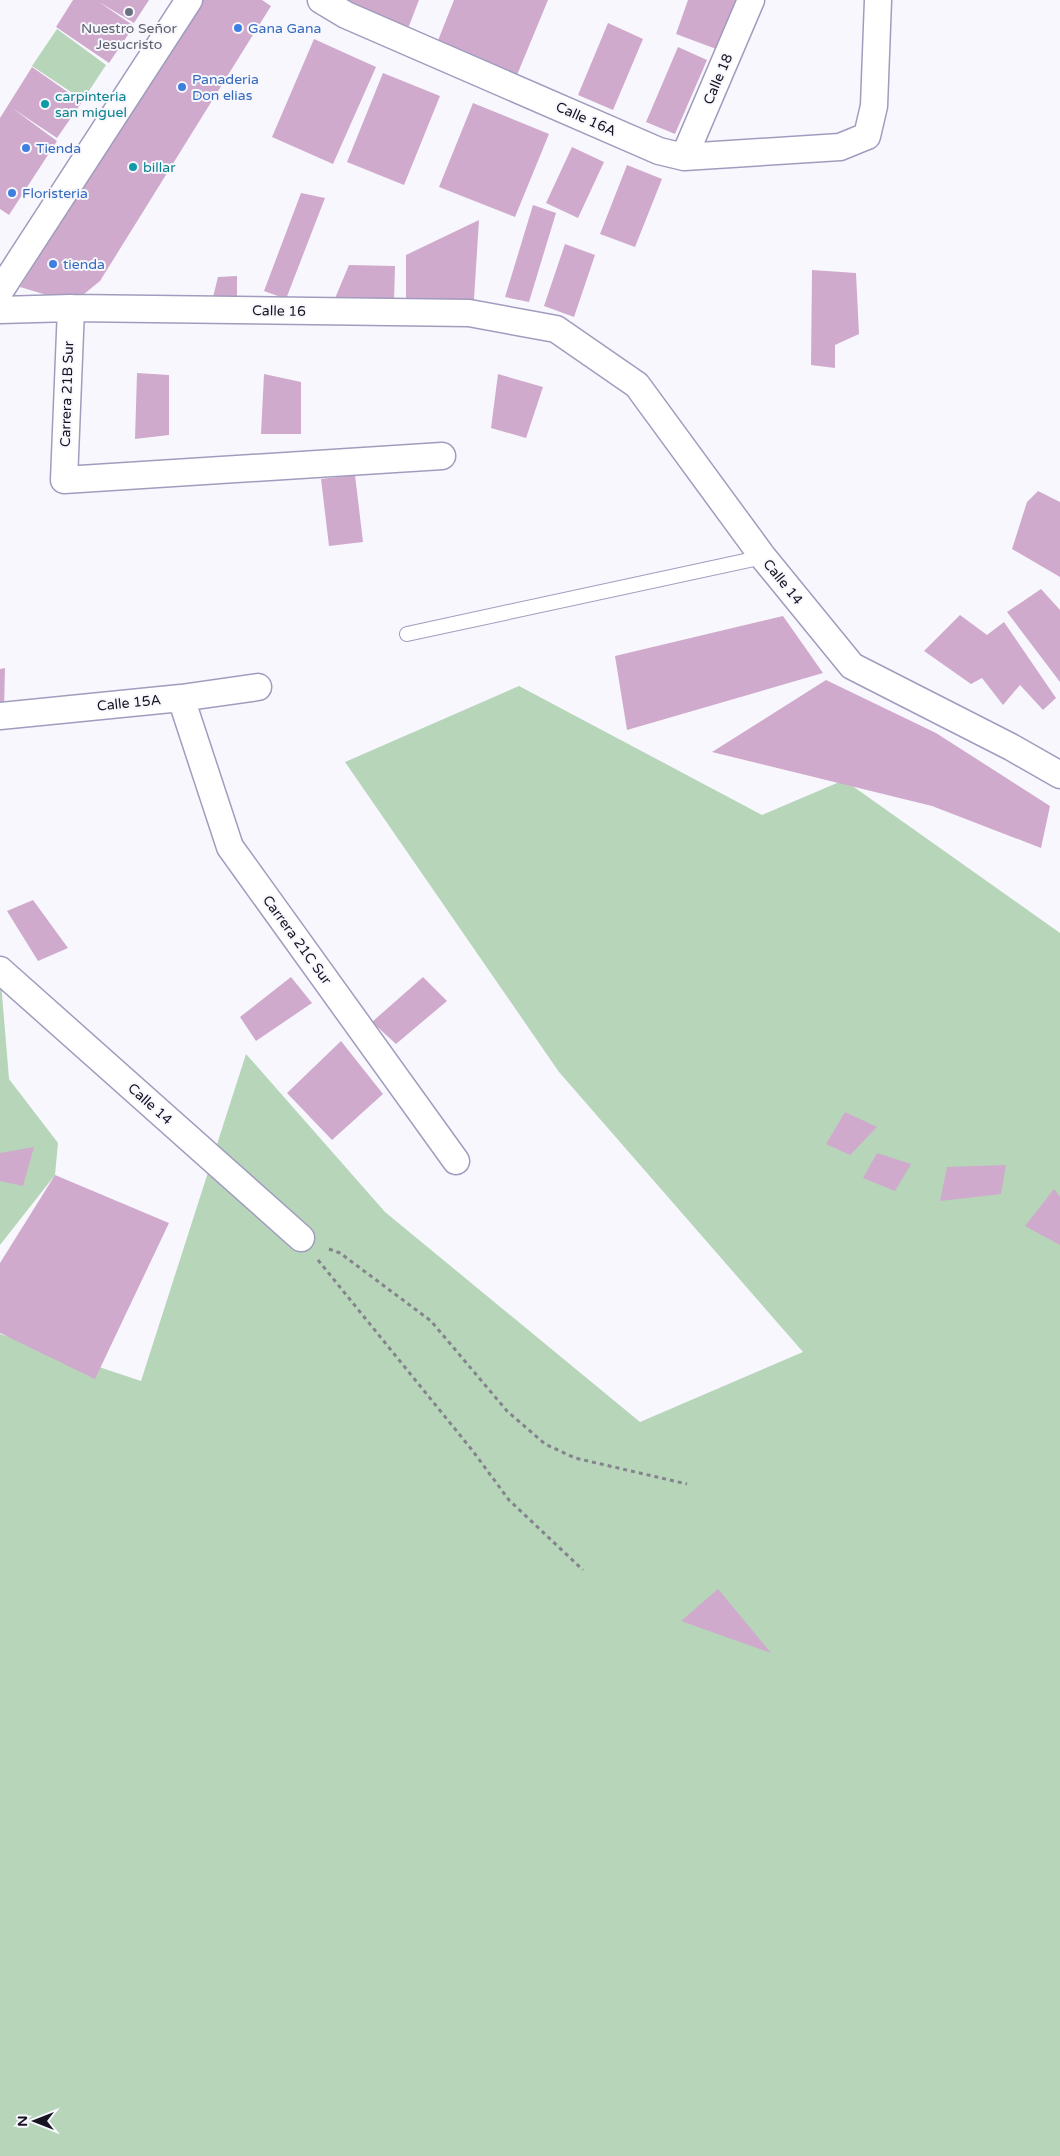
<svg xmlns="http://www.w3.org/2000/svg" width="1060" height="2156" font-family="'Varela Round',sans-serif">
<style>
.green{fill:#b6d5b9}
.building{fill:#d0aacc}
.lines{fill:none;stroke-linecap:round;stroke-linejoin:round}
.lane-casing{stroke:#a19cbe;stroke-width:16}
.street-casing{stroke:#a19cbe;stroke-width:29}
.path{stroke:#85838d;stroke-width:3;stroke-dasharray:4 4;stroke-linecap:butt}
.lane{stroke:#fff;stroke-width:14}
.street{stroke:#fff;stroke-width:26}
.worship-dot{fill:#6b7280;stroke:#f8f7fe;stroke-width:2}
.shop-dot{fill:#3f7fe0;stroke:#f8f7fe;stroke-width:2}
.culture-dot{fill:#0f9aa8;stroke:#f8f7fe;stroke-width:2}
.labels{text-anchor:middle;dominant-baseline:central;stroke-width:4;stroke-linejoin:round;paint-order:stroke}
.worship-label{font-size:14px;fill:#5b616d;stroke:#f8f7fe}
.shop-label{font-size:14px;fill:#366cbe;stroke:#f8f7fe;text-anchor:start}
.street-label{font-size:14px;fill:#161420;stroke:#f8f7fe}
.culture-label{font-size:14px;fill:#0d838f;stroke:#f8f7fe;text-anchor:start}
</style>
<rect width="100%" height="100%" fill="#f8f7fe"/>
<path class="green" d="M57,29L106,65L83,100L32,66Z
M519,686L762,815L844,780L1060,933V2156H0V1334L141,1381L246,1054L385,1212L640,1422L803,1352L559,1072L345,762Z
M0,970L9,1079L58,1143L55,1175L0,1245Z"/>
<path class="building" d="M73,0H149L134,23L99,2L134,26L109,63L56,27Z
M199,0H262L271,6L100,281L73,303L20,287Z
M333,0H419L407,31Z
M454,0H548L517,75L437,43Z
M688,0H737L719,50L676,34Z
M608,23L643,39L613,110L578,95Z
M314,39L376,67L333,164L272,137Z
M678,47L707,60L675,134L646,122Z
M32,67L82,102L57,138L12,108L57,141L9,215L0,209V118Z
M383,73L440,96L404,185L347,162Z
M473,103L549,134L515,217L439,187Z
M572,147L604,162L578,218L546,203Z
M627,165L662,179L635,247L600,234Z
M301,193L325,198L286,299L264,291Z
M533,205L556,213L529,302L505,297Z
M479,220L474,299L406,302V255Z
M565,244L595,255L574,317L544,306Z
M349,265L395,266L394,302L333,303Z
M812,270L856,273L859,334L835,345V368L811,365Z
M237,276V300L213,297L218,277Z
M137,373L169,375V435L135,439Z
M264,374L301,382V434H261Z
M498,374L543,387L526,438L491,428Z
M355,475L363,542L329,546L321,479Z
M1038,491L1060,502V577L1012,549L1027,502Z
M1041,589L1060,610V682L1007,612Z
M960,615L987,635L1004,622L1056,698L1043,710L1020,685L1003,705L982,678L971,684L924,651Z
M783,616L823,673L627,730L615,656Z
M5,668L4,709H0V669Z
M826,680L936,733L1050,806L1041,848L932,806L712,752Z
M33,900L68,948L38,961L7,911Z
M291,977L312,1003L256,1041L240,1017Z
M423,977L447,1001L396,1044L372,1022Z
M341,1041L383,1094L332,1140L287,1093Z
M845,1112L877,1127L850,1155L826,1144Z
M34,1147L23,1186L0,1181V1153Z
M877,1153L911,1164L895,1191L863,1178Z
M1006,1165L1001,1194L940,1201L947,1167Z
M55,1175L169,1223L95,1379L0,1333V1263Z
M1054,1189L1060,1197V1245L1025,1226Z
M718,1589L771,1653L681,1621Z"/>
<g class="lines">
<defs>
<path id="lane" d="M407,634L763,557"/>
<path id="street" d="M321,0L346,15L659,151L684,157L840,147L867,136L874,106L878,0
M684,157L751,0
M0,291L189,0
M71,308L64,480L442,456
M0,310L71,308L469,313L556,329L637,385L763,557L852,666L1011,747L1060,775
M181,698L230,847L456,1161
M0,716L181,698L258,687
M0,970L301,1238"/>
</defs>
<use href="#lane" class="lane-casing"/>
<use href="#street" class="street-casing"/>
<path class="path" d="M329,1249L340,1253L431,1321L507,1411L545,1444L575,1458L687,1484
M318,1260L472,1450L509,1500L583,1570"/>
<use href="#lane" class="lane"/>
<use href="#street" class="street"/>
</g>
<circle class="worship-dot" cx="129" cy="12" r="5"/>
<g class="shop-dot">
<circle cx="238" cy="28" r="5"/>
<circle cx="182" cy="87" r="5"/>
<circle cx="26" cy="148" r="5"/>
<circle cx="12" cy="193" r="5"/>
<circle cx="53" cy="264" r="5"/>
</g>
<g class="culture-dot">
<circle cx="45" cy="104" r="5"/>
<circle cx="133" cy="167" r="5"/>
</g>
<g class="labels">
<g class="worship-label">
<text x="129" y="28">Nuestro Señor<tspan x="129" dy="16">Jesucristo</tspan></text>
</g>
<g class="shop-label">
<text x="248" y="28">Gana Gana</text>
<text x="192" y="79">Panaderia<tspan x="192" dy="16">Don elias</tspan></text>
<text x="36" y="148">Tienda</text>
<text x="22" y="193">Floristeria</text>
<text x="63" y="264">tienda</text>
</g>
<g class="street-label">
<text transform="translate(718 79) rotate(-67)">Calle 18</text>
<text transform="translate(586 119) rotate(24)">Calle 16A</text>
<text transform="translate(279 311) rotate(1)">Calle 16</text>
<text transform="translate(67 394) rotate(-88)">Carrera 21B Sur</text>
<text transform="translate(783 582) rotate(51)">Calle 14</text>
<text transform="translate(129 703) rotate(-6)">Calle 15A</text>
<text transform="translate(297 940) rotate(54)">Carrera 21C Sur</text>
<text transform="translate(150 1104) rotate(42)">Calle 14</text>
</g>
<g class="culture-label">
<text x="55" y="96">carpinteria<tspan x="55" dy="16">san miguel</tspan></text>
<text x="143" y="167">billar</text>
</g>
</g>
<g transform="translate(35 2121) rotate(270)" stroke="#f8f7fe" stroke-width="4" paint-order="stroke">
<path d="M0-4L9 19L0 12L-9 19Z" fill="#161420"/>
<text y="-8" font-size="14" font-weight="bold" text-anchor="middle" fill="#161420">N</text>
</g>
</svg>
